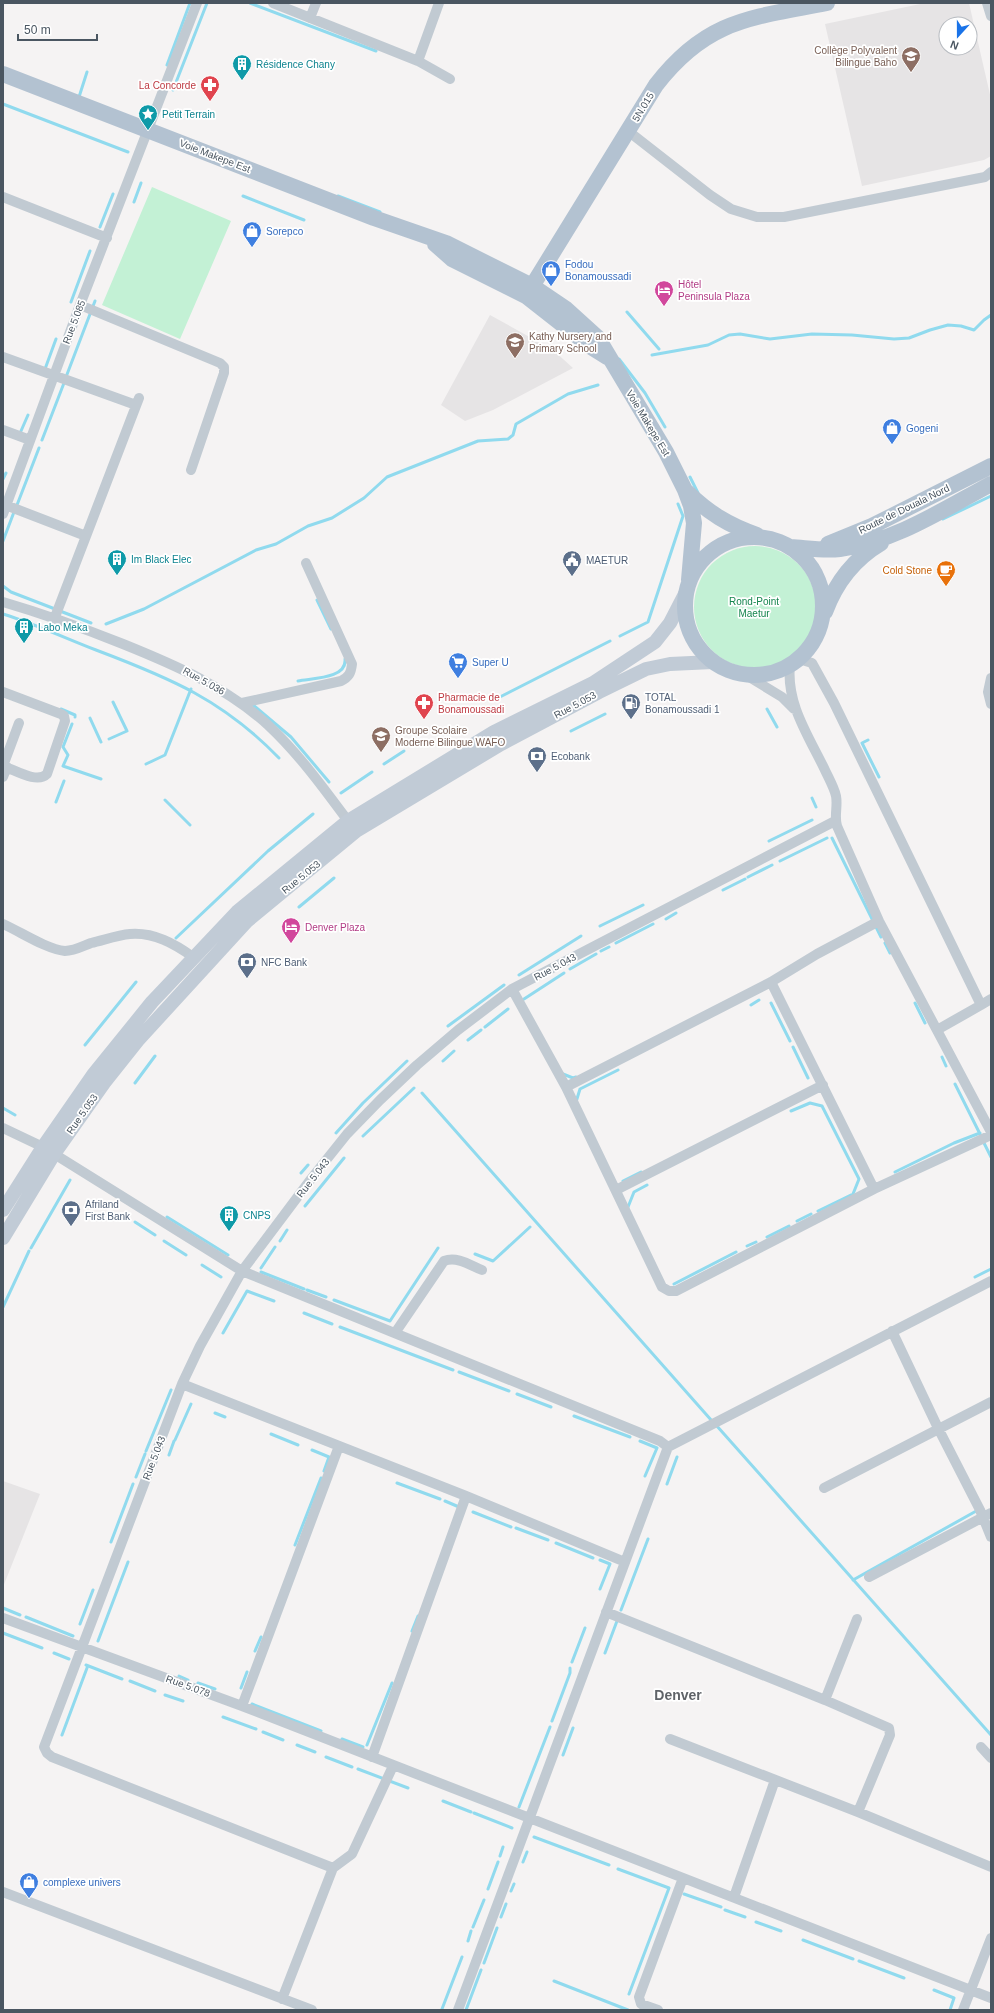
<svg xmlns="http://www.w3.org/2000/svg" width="994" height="2013" font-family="Helvetica,sans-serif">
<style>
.education{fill:#e6e4e5;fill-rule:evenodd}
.green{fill:#c3f1d5}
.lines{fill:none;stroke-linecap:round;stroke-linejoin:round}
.stream{stroke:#90daee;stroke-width:3}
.street{stroke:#c1cad2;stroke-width:10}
.secondary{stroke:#c1cbd6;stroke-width:14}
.primary{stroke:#b3c2d1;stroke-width:16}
.labels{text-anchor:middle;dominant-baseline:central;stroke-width:3.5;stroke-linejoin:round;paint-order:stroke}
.education-label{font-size:10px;fill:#785e54;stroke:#fff;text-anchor:start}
.culture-label{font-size:10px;fill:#0d838f;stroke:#fff;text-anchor:start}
.health-label{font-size:10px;fill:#be3a42;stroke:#fff;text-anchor:end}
.street-label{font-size:10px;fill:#4a5661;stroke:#fff}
.shop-label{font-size:10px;fill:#366cbe;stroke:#fff;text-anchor:start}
.hotel-label{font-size:10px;fill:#b23c85;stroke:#fff;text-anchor:start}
.service-label{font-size:10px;fill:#4e5e75;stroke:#fff;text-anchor:start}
.food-label{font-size:10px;fill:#c56008;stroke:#fff;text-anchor:end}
.park-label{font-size:10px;fill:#17864f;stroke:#fff}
.district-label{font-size:14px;font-weight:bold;fill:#5f6368;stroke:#fff}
</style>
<rect width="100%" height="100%" fill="#f5f3f3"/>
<path class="education" d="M925,3H969L991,99V156L984,160L862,186L825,24ZM946,24H970V48H946Z
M490,315L553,350L573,368L493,410L465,421L441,405Z
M3,1481L40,1494L3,1587Z"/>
<path class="green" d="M152,187L231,221L180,339L102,305Z
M694 607a61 61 0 1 1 122 0a61 61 0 1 1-122 0Z"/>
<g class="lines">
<path class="stream" d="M250,3L376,51
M167,65L190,3
M173,90L207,3
M79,97L87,72
M3,104L128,152
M243,196L304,220
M338,196L380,212
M134,202L141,183
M100,227L113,194
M71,302L90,251
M627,312L659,349
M652,355L708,345L729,335L740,334L770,339L812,334L852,335L894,339L909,338L930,330L948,325L961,326L974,330L984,320L991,315
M619,359L645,393L665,427
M45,369L56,339
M66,377L95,301
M21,431L28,415
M42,440L64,383
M690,477L698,493
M3,479L6,473
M17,505L39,448
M943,519L991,496
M3,541L14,512
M3,586L11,592L55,609
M317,600L331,629
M60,611L91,623
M3,614C35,624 65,638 96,650C170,678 223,700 279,758
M106,624L144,609L256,550L276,544L308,526L332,518L364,498L387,477L478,441L508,439L513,435L516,424L568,394L598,385
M620,636L648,622L683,516L678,504
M298,681C312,678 347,679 345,659
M494,700L610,641
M252,704L291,737L329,782
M61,709L75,715V717
M767,709L777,727
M90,718L101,742
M72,724L63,747L68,755L63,766L101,779
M571,731L605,714
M109,739L127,731L113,702
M868,740L862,743L879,777
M146,764L165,755L191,689
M384,764L404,751
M341,793L372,772
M812,798L816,807
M165,800L190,825
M56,802L64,781
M832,838L881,937
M769,841L812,820
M780,861L827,838
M748,877L772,865
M723,890L745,879
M299,907L334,878
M666,919L676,913
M600,926L643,905
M176,938L268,851L313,814
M616,943L653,924
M885,943L890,953
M601,951L609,947
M570,969L596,954
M519,975L581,936
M524,999L564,973
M771,1003L790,1041
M915,1003L925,1023
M751,1005L759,1000
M448,1026L504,985
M485,1027L508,1009
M468,1040L481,1030
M85,1045L136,982
M793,1047L808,1078
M942,1057L946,1066
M443,1061L454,1051
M563,1074L573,1078L576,1077
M135,1083L155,1056
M955,1084L980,1134
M422,1093L712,1421
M576,1102L580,1089L618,1070
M3,1108L15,1115
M791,1111L810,1103L822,1106L859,1179L853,1194L818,1211
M336,1133L363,1103L407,1061
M363,1136L414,1088
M983,1141L991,1157
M895,1172L954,1143L980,1133
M301,1173L308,1165
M623,1181L641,1172
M305,1206L344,1158
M628,1207L634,1192L647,1185
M167,1217L228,1255
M797,1221L811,1214
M135,1222L155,1235
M767,1237L789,1226
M164,1241L186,1255
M280,1241L287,1230
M747,1246L756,1242
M31,1248L70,1180
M475,1254L493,1261L530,1227
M202,1265L221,1277
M261,1268L275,1247
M261,1272L304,1289
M975,1277L991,1269
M674,1284L736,1252
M307,1290L326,1297
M334,1300L390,1321L438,1248
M3,1307L29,1251
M304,1313L332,1324
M340,1327L453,1370
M223,1333L247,1291L274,1301
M459,1372L509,1391
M517,1394L551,1407
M215,1413L225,1417
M574,1416L630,1437
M716,1425L991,1735
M271,1434L298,1445
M175,1440L191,1404
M640,1441L657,1448L645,1476
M312,1450L329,1457L324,1471
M146,1451L171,1390
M169,1455L174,1441
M136,1477L145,1454
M397,1483L440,1499
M667,1484L677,1457
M445,1501L459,1507
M473,1512L511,1527
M516,1528L548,1540
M111,1542L133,1484
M556,1543L593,1558
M295,1545L321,1478
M600,1560L610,1564L600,1589
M853,1580L978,1510
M3,1608L20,1615
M621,1610L648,1539
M26,1617L73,1636
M80,1624L93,1590
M412,1631L418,1616
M3,1633L42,1648
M98,1641L128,1562
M255,1651L261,1637
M54,1653L69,1659
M605,1653L617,1621
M572,1662L585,1628
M86,1665L122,1679
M179,1676L188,1680
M130,1681L155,1691
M198,1683L215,1689
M241,1688L247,1672
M165,1695L183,1701
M252,1704L321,1731
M223,1717L256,1729
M552,1721L570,1673V1668
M263,1732L283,1740
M62,1735L87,1668
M342,1739L363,1747
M297,1745L315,1752
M367,1745L392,1683
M563,1755L573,1728
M326,1757L352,1767
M358,1769L408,1788
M443,1801L471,1812
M519,1807L550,1727
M474,1813L512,1828
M534,1837L609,1865
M500,1856L503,1847
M523,1862L527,1852
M618,1869L669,1888L629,1994
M488,1889L498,1862
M511,1891L514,1884
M684,1894L721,1907
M725,1910L745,1917
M501,1917L506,1904
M756,1922L781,1931
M473,1927L484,1900
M803,1940L853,1959
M468,1941L471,1931
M859,1961L904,1978
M484,1963L497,1928
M554,1981L628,2010
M934,1990L954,1998L950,2010
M442,2009L462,1957
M466,2010L481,1970"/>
<path class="street" d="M273,3L418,61L450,79
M987,3L991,16
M310,18L316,3
M418,61L439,3
M628,131L710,195L731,209L757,217H784L985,177L991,172
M3,197L107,238
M80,305L220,363L224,367V373L191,470
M3,357L136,405
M3,430L30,440
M3,504L86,536
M3,514L80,305L197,3
M3,602C44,614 83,628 123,644C175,665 226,687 268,725C300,755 325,790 351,825
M55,617L139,398
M799,659L812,663L834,703L981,1005L991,999
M790,665C786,703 808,735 824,768C828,777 834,787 836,796C838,806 834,816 837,826L879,921L991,1132
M746,675L782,697L794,709
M991,678L988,692L991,704
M3,692L61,714L64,716L65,721L47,774C37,784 15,770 3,766
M242,703L341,681C349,677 351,673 352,664L306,563
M3,766L19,723
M3,777L7,767
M3,924C21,932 46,949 65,951C74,951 83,946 91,943C104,940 118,935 130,934C154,932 175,944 193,957
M771,982L874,1189
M512,989L566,1087L662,1287L669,1291H676L874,1189L991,1135
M937,1030L981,1005
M566,1087L771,982L817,954L879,921
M3,1128L43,1147L242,1271L660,1441L668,1447
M616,1190L823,1085
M892,1331L938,1428L980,1510L991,1537
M395,1333L444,1261C457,1256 470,1265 482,1270
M182,1384L466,1496L625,1562
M824,1488L991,1402
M869,1577L991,1513
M606,1612L825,1700L889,1728L890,1735L858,1812
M3,1618L242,1706L991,1998
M825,1700L857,1619
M242,1706L339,1446
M670,1739L858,1812L991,1867
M981,1747L991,1758
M372,1757L466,1496
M333,1868L52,1757L47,1753L44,1747L182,1384L200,1346L242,1271L311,1179L347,1134L380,1100L417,1065L458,1030L512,989L835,821
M3,1892L312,2010
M734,1897L775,1780
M282,1999L333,1868L352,1854L393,1766
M458,2010L668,1447L991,1281
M658,2010L641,2004L639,1997L683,1878
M963,2010L991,1938"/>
<path class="secondary" d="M3,1210L43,1147L93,1075L152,1002L237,912L348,821L494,732L593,683L655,642L670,623L685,594
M3,1238L54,1154L104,1083L139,1039L247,921L356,831L501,744L599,692L646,669L670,664L713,662"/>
<path class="primary" d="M3,74L374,218L446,243L532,286L566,309L598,338L666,452L685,490L691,506L694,523L689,580
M435,244L452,259L526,296L591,347L607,357
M526,296L656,85C707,19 751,18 827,3
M687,492C709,513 728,525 757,535
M685 606a69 69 0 1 1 138 0a69 69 0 1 1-138 0Z
M828,544L872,526L991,466
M791,547C807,548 823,551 840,549C894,542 944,509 991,484
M825,612C836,582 854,559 881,543"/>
</g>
<defs>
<symbol id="school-pin" viewBox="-11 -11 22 30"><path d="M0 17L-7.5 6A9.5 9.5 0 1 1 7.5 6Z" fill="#8d6e63" stroke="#fff"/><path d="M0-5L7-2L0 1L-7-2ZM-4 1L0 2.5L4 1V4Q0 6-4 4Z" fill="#fff"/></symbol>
<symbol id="building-pin" viewBox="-11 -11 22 30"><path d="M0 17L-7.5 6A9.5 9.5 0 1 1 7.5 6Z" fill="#0f9aa8" stroke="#fff"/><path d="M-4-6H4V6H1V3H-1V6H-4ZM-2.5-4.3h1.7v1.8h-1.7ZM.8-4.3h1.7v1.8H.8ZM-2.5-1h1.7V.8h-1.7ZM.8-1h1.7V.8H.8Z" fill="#fff"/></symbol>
<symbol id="pharmacy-pin" viewBox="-11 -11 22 30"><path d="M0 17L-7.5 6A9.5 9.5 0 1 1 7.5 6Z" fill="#e0444e" stroke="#fff"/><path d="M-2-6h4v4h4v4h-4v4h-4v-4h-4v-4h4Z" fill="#fff"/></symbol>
<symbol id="sight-pin" viewBox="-11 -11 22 30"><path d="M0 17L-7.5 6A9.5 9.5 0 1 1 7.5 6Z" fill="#0f9aa8" stroke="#fff"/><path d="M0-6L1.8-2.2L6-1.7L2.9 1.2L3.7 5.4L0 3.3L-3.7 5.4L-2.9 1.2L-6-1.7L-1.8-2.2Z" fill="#fff"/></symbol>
<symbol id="shop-pin" viewBox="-11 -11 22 30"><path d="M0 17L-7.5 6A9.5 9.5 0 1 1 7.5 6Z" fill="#3f7fe0" stroke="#fff"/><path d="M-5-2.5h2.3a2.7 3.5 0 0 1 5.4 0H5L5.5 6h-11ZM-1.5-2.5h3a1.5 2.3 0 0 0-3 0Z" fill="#fff"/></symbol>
<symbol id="hotel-pin" viewBox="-11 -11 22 30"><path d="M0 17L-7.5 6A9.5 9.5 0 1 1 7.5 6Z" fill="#d1479c" stroke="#fff"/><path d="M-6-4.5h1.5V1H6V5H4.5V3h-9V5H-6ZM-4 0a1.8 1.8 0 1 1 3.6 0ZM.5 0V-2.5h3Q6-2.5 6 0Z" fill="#fff"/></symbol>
<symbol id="civic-pin" viewBox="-11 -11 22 30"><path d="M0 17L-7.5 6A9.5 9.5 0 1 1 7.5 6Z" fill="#5c6f8a" stroke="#fff"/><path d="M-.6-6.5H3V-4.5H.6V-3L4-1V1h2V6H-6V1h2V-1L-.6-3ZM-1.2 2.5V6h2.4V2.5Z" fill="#fff"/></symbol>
<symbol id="cafe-pin" viewBox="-11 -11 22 30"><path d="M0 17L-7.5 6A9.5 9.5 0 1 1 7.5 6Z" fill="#e8710a" stroke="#fff"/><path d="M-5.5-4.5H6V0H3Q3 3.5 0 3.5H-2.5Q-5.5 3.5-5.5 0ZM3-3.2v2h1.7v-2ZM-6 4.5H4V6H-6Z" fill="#fff"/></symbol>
<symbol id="supermarket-pin" viewBox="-11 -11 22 30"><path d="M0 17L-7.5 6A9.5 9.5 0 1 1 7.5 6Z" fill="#3f7fe0" stroke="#fff"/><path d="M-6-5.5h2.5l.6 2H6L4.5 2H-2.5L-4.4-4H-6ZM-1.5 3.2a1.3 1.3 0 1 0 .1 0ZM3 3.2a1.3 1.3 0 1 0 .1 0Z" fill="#fff"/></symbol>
<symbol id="fuel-pin" viewBox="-11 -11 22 30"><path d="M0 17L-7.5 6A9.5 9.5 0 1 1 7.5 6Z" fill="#5c6f8a" stroke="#fff"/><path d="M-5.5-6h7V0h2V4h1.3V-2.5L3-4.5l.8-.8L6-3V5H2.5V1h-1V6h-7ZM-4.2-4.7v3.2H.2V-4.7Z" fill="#fff"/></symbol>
<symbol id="bank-pin" viewBox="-11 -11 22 30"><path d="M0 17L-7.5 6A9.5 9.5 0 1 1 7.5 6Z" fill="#5c6f8a" stroke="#fff"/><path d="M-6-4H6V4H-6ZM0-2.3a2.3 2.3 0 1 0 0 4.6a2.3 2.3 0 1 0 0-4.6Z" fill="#fff"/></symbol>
</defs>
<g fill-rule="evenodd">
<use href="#school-pin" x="900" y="45" width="22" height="30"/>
<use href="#building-pin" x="231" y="53" width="22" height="30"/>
<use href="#pharmacy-pin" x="199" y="74" width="22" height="30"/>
<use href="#sight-pin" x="137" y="103" width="22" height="30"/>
<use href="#shop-pin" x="241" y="220" width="22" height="30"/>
<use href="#shop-pin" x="540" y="259" width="22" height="30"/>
<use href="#hotel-pin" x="653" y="279" width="22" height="30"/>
<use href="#school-pin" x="504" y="331" width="22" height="30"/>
<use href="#shop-pin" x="881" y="417" width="22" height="30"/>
<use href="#building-pin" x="106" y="548" width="22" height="30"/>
<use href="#civic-pin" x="561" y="549" width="22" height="30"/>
<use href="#cafe-pin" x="935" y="559" width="22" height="30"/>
<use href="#building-pin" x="13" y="616" width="22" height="30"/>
<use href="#supermarket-pin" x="447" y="651" width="22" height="30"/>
<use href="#pharmacy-pin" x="413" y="692" width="22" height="30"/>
<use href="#fuel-pin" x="620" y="692" width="22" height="30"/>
<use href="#school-pin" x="370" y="725" width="22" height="30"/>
<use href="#bank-pin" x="526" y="745" width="22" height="30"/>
<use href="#hotel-pin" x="280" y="916" width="22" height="30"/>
<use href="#bank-pin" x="236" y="951" width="22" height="30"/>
<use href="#bank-pin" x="60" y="1199" width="22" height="30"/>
<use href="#building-pin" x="218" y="1204" width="22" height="30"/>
<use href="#shop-pin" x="18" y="1871" width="22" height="30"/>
</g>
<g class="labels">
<g class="education-label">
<text x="897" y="50" text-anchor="end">Collège Polyvalent<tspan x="897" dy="12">Bilingue Baho</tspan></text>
<text x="529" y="336">Kathy Nursery and<tspan x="529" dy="12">Primary School</tspan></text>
<text x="395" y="730">Groupe Scolaire<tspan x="395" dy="12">Moderne Bilingue WAFO</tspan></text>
</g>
<g class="culture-label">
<text x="256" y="64">Résidence Chany</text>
<text x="162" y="114">Petit Terrain</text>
<text x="131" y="559">Im Black Elec</text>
<text x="38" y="627">Labo Meka</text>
<text x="243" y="1215">CNPS</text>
</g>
<g class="health-label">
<text x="196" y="85">La Concorde</text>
<text x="438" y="697" text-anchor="start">Pharmacie de<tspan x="438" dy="12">Bonamoussadi</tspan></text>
</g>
<g class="street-label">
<text transform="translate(643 107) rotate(-59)">5N.015</text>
<text transform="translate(215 156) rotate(21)">Voie Makepe Est</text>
<text transform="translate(74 322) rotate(-69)">Rue 5.085</text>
<text transform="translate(648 423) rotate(59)">Voie Makepe Est</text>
<text transform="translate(904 509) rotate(-26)">Route de Douala Nord</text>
<text transform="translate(204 681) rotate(29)">Rue 5.036</text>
<text transform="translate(575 705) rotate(-28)">Rue 5.053</text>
<text transform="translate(301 877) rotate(-39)">Rue 5.053</text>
<text transform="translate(555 967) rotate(-28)">Rue 5.043</text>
<text transform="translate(82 1114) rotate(-55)">Rue 5.053</text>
<text transform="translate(313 1178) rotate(-52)">Rue 5.043</text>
<text transform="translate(154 1458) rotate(-69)">Rue 5.043</text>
<text transform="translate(188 1686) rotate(20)">Rue 5.078</text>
</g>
<g class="shop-label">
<text x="266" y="231">Sorepco</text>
<text x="565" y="264">Fodou<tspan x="565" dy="12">Bonamoussadi</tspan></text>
<text x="906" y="428">Gogeni</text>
<text x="472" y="662">Super U</text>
<text x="43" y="1882">complexe univers</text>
</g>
<g class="hotel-label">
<text x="678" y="284">Hôtel<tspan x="678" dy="12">Peninsula Plaza</tspan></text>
<text x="305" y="927">Denver Plaza</text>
</g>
<g class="service-label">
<text x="586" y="560">MAETUR</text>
<text x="645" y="697">TOTAL<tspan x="645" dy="12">Bonamoussadi 1</tspan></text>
<text x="551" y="756">Ecobank</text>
<text x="261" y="962">NFC Bank</text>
<text x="85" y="1204">Afriland<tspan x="85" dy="12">First Bank</tspan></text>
</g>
<g class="food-label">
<text x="932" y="570">Cold Stone</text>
</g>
<g class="park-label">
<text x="754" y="601">Rond-Point<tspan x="754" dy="12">Maetur</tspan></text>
</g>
<g class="district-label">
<text x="678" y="1695">Denver</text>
</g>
</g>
<rect width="994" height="2013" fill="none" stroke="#4a5661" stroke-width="8"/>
<g transform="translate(958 36) rotate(201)"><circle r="19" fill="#ffffff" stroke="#b7bbc0"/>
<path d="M0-3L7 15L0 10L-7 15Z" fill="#1a73e8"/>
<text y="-6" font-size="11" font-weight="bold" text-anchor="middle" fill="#4a5661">N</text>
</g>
<path d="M18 34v6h79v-6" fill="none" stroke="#4a5661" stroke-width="2"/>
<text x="24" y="34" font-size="12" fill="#4a5661" stroke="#ffffff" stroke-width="3" paint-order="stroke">50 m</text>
</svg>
